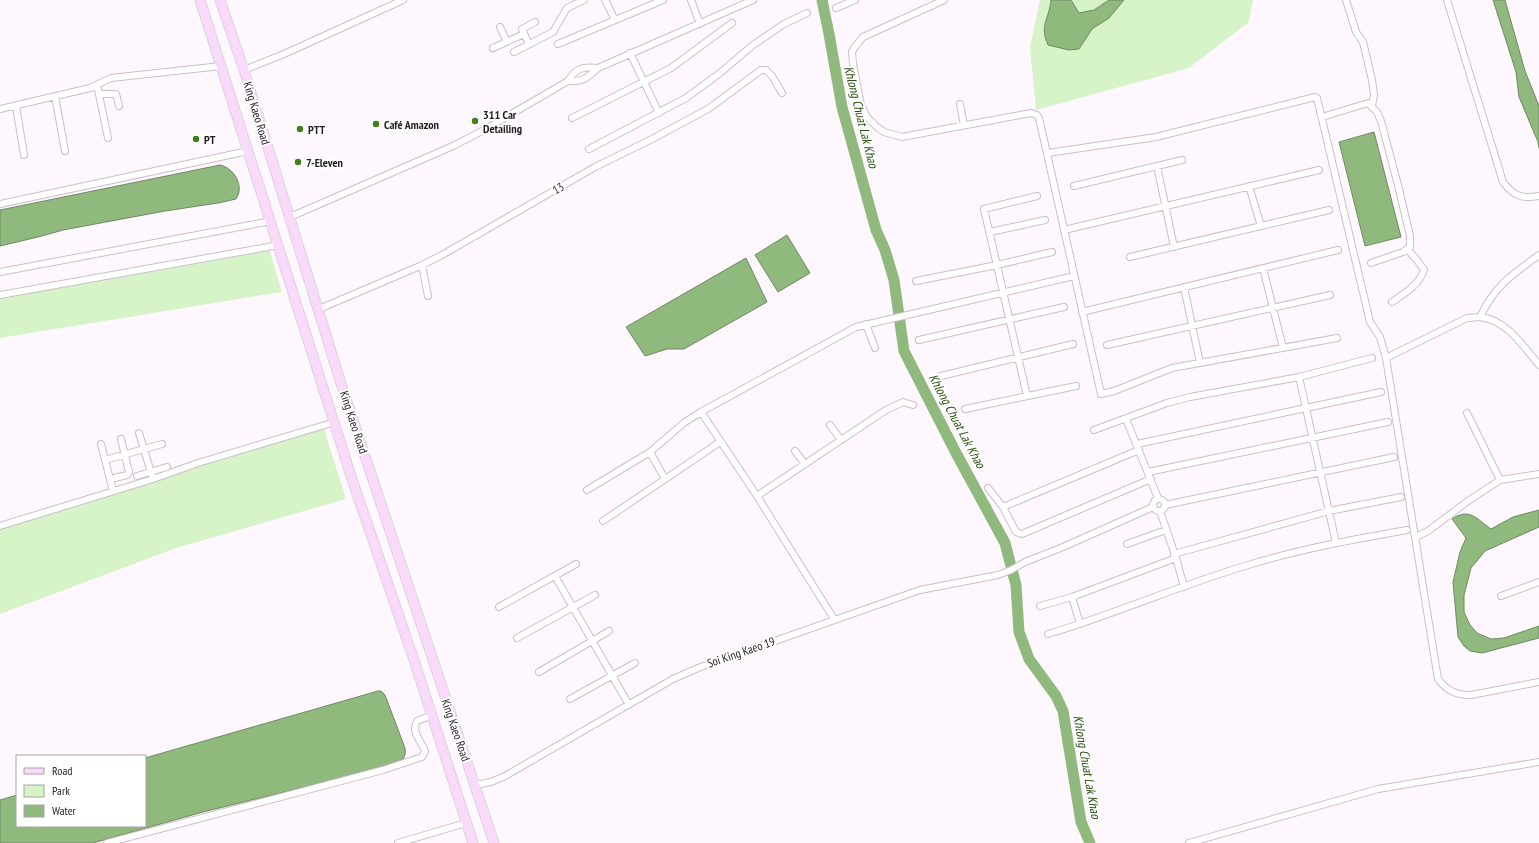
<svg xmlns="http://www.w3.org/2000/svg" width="1539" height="843" font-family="'PT Sans Narrow',sans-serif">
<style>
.green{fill:#d6f4c8}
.water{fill:#90b97d;stroke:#6f8a62}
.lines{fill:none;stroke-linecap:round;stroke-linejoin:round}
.river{stroke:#90b97d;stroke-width:11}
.street-casing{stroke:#ccbecc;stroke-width:8}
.primary-casing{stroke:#d7d6d7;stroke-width:11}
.street{stroke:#fff;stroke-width:6}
.primary{stroke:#fadafa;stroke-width:9}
.poi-dot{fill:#427e1a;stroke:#fff;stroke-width:1.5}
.labels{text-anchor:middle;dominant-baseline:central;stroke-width:4;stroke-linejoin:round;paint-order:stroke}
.street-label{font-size:12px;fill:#231e23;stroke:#fff}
.poi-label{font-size:12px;font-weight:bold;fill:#231e23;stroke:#fff;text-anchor:start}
.water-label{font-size:13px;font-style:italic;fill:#2b5214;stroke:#fff}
</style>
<rect width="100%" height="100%" fill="#fef7fd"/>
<path class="green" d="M1040,0H1253L1249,22L1189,68L1036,110L1030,47Z
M269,249L282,292L0,338V298Z
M324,429L346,499L176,548L0,614V528L132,489L205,464Z"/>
<path class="water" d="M1051,0H1071L1079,13L1094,10L1109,0H1124L1109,18L1092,29L1079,49L1069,50L1048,45C1039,25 1049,20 1051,0Z
M1493,0H1505L1525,71L1539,106V148L1538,142L1519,97L1516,72Z
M1374,132L1401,237L1365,246L1339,142Z
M220,165C234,168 245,186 236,199L218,203L165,211L63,230L38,237L0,246V210Z
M787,235L810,273L778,292L755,255Z
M746,258L767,302L684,349H667L645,356L626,327Z
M1539,510V527L1485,551L1471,568L1464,595V612L1470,625L1477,633L1491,639L1504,638L1539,626V638L1482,653L1470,651L1464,646L1458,637L1453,582L1460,552L1466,538L1452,519C1469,507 1477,519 1491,529L1513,517Z
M378,691H381L385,695L405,748C407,760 400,762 390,766L203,812L93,843H0V800L17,795V826H145V758Z"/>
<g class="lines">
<path class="river" d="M822,0L829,34L842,107L876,230L885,250L894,280L904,351L956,453L1005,543L1016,585L1019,632L1029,659L1056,696L1063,711L1081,822L1090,843"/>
<defs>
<path id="street" d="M605,0L615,20
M691,0L700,24
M944,0L863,37L854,48L852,52L853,64L861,105L867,117L877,127L884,132L902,137L1031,113L1037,115L1039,118L1101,394L1114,391L1172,368L1337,338
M1346,0L1356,32L1363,42L1372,80L1374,95L1372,106
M1447,0L1503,182C1514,196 1521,199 1539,196
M836,8L855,0
M500,27L507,42
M529,44L522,29L535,22
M558,44L663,0
M493,48L524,34
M514,52L553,32L567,8L584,0
M630,53L659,113
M244,70L284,54L403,0
M568,81C583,82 587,78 598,68L753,0
M97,85L108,138
M99,94H116L119,106
M55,96L65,151
M960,104L964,125
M16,106L24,155
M0,109L90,88L111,78L221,66
M1322,117L1368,103L1377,112L1381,121L1398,185L1410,236V247L1403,252L1371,263
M572,118L671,68L732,23
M589,149L686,98L720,73L753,45L784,24L807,13
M1048,153L1156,137L1315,97L1317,98L1370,322L1380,337L1386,358L1438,679C1447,691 1456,695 1471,695L1539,682
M1157,166L1174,247
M1074,186L1182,160
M1249,186L1261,226
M0,204L248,151
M290,217L453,146L484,130L568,81C576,68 583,66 598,68
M1064,230L1319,170
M990,232L1045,220
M1130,257L1329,210
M422,265L428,296
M1263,268L1283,348
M0,272L271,221
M916,281L997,265L1052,252
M1184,287L1200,363
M0,295L279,245
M1392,302C1405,293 1419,285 1424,270L1417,260L1407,249
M319,309L420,266L442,255L595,167L652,139L708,109L761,70H766L772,76L782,93
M1082,312L1338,250
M1480,317C1495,286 1511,275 1539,255
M866,324L875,348
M919,340L1064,307
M1107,345L1330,295
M1386,358L1467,318C1471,318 1476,317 1480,317C1507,320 1523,346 1539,365
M941,376L1073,344
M1299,377L1336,543
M1027,396L984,209L1037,196
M965,409L1076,386
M701,412L757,496L834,619
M1467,413L1500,480
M1126,419L1158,498
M830,425L841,440
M1094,430L1167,403L1190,397L1299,377L1372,358
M139,433L153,479
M101,444L113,491
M1137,444L1381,392
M795,451L805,464
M650,452L665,479
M105,460L162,444
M1148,472L1388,422
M137,476L167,467
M110,479L127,475L129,472L121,439
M988,488L1003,507L1016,532L1022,534L1151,479
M587,490L650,452L685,422L701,412L856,327L1074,276
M757,496L886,410L903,402L913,405
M1153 505a6 6 0 1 1 12 0a6 6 0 1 1-12 0Z
M1165,505L1394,457
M1003,507L1139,450
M1160,511L1176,558L1184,587
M603,521L717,444
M0,526L153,479L198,463L335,422
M1416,537L1428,531L1468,501L1500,480L1539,474
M1127,544L1166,530
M1174,554L1329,511L1401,497
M555,576L629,705
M1501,596L1539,582
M1072,597L1080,624
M1040,606L1072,597L1176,558
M499,607L576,564
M1048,634C1118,613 1185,583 1255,563C1305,548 1356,539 1407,530
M517,638L595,595
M539,672L609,631
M570,699L635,663
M475,785L491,782L505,776L673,679L698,668L920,590L998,575L1011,570L1025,562L1063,547L1153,507
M107,843L383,770L422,757L425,751C421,740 411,733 417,721L432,715
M398,843L466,823
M1189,843L1378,789L1539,762"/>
<path id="primary" d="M200,0L352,479L415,663L473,843
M220,0L244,70L343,390L494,843"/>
</defs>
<use href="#street" class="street-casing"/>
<use href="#primary" class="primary-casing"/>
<use href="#street" class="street"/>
<use href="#primary" class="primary"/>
</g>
<g class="poi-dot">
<circle cx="475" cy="121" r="4"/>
<circle cx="376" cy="124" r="4"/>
<circle cx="300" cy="129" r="4"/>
<circle cx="196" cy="139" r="4"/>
<circle cx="298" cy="162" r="4"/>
</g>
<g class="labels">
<g class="street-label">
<text transform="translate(257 113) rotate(73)">King Kaeo Road</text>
<text transform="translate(558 188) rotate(-29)">13</text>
<text transform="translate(354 422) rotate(72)">King Kaeo Road</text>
<text transform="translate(741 652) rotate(-19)">Soi King Kaeo 19</text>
<text transform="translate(456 730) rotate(71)">King Kaeo Road</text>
</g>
<g class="poi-label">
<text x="483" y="114">311 Car<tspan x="483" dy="14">Detailing</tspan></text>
<text x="384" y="124">Café Amazon</text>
<text x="308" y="129">PTT</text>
<text x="204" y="139">PT</text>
<text x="306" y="162">7-Eleven</text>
</g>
<g class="water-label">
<text transform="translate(861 117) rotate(76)">Khlong Chuat Lak Khao</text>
<text transform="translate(957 421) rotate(62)">Khlong Chuat Lak Khao</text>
<text transform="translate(1087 767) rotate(80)">Khlong Chuat Lak Khao</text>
</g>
</g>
<rect x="16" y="755" width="130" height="72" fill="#ffffff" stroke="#a7a5a7"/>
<rect x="24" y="768" width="20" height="6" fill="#fadafa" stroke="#a7a5a7"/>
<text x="52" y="775" font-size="12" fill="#231e23">Road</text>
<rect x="24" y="785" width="20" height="12" fill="#d6f4c8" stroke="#a7a5a7"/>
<text x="52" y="795" font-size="12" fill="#231e23">Park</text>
<rect x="24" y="805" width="20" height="12" fill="#90b97d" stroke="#a7a5a7"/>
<text x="52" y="815" font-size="12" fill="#231e23">Water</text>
</svg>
